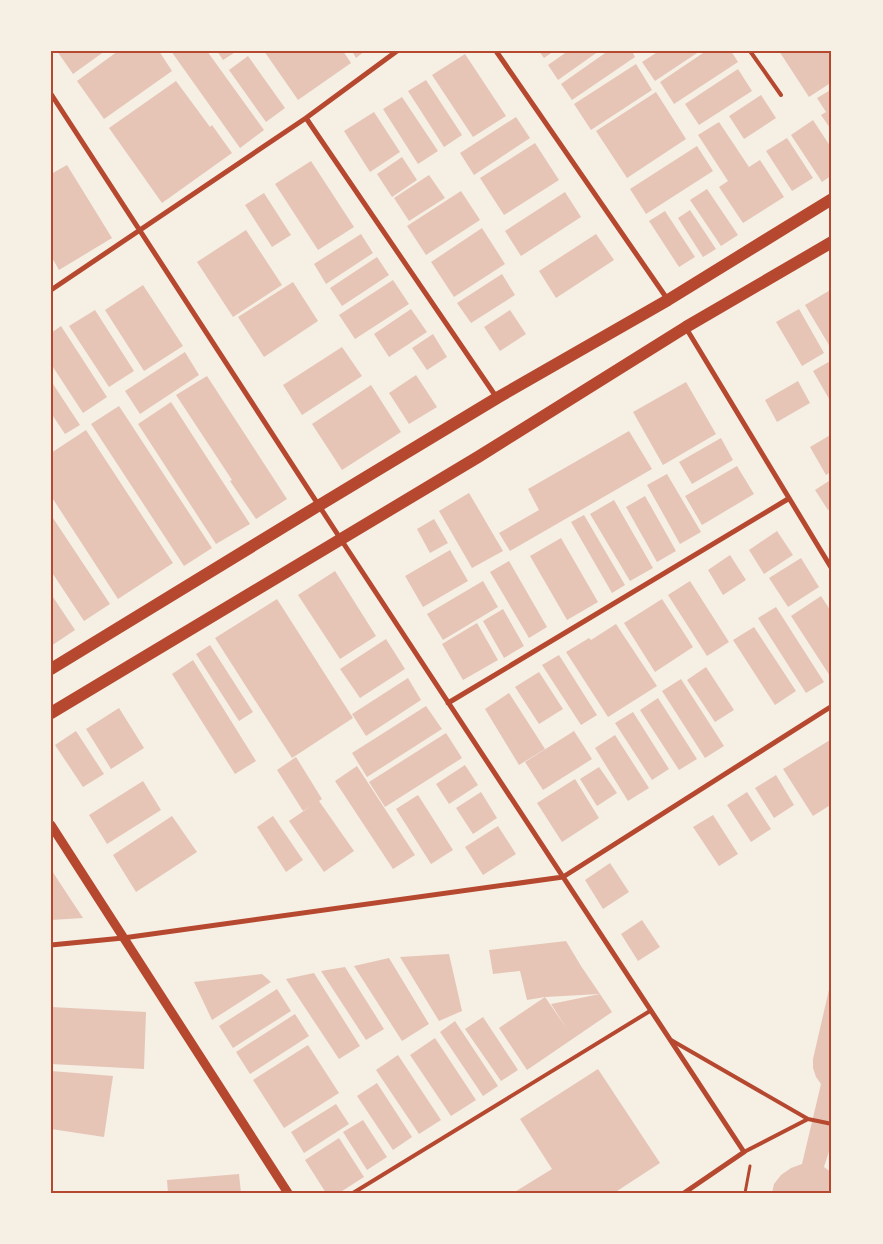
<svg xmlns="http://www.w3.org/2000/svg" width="883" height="1244" font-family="Helvetica,sans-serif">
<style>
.building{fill:#e6c5b7}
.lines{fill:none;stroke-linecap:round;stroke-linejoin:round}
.path{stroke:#b5482f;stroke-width:3}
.service{stroke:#b5482f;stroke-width:4}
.minor{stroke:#b5482f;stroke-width:5}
.tertiary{stroke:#b5482f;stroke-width:9}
.primary{stroke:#b5482f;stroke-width:12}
.neatline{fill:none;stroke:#b5482f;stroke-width:2}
</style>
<rect width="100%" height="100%" fill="#f6efe4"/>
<path class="building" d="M57,51H105L73,74Z
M118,51H159L172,71L104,119L77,81Z
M171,51H207L264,130L240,148Z
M217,51H237L223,60Z
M264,51H343L351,63L298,100Z
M352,51H365L356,58Z
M539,51H554L544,58Z
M568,51H599L558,80L548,65Z
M608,51H632L635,57L572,100L561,84Z
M659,51H700L655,81L642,62Z
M706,51H731L738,62L674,104L660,82Z
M779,51H832V82L809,97Z
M465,54L506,116L473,137L432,75Z
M248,56L285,108L266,122L229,70Z
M636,64L652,90L591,130L574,104Z
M738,69L752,91L699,125L685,104Z
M426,80L462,135L444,147L408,91Z
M176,81L210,127L212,125L232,153L162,203L109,128Z
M832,89V131L821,115L826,112L817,98Z
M656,92L686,139L627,178L596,131Z
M761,95L776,118L744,139L729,116Z
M402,97L438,151L418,164L383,109Z
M374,112L400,152L370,172L344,131Z
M516,117L530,138L474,175L460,153Z
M813,120L832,149V175L822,182L791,135Z
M719,122L749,167L760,160L784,197L743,223L719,187L728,181L698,135Z
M787,138L813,178L792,191L766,151Z
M535,143L559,180L504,215L480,178Z
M697,146L713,171L646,214L630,189Z
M402,157L417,180L392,197L377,174Z
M311,161L354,227L318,250L275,184Z
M67,165L112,238L59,270L51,256V174Z
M429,175L445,198L409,221L394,198Z
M707,189L738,235L721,246L690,200Z
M461,191L480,220L426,255L407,226Z
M565,192L581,217L521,256L505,231Z
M264,193L291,235L272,247L245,205Z
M690,210L716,249L703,257L678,218Z
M665,211L695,257L679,267L649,221Z
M482,228L505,264L454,297L431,262Z
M246,230L282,285L233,317L197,262Z
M361,234L373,253L326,284L314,264Z
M596,234L614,260L556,298L539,271Z
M377,257L389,275L342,306L330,288Z
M502,274L515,295L471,323L457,303Z
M393,280L409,304L355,339L339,315Z
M293,282L318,321L264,357L238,317Z
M143,285L183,346L144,371L105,310Z
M832,289V350L805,305Z
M411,309L427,332L389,357L374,334Z
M799,309L824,353L802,366L776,322Z
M95,310L134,371L109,387L69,326Z
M510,310L526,334L500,351L484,327Z
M61,326L107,397L83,413L51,364V333Z
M433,334L447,357L427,370L412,348Z
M342,347L362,376L302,415L283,385Z
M185,352L199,375L140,414L125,391Z
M832,360V404L813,371Z
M416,375L437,407L409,424L389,393Z
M207,376L287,499L256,519L230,481L232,480L176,395Z
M51,381L80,425L65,434L51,413Z
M798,381L810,403L777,422L765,400Z
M686,382L716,434L663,465L633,412Z
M371,385L401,432L342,470L312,424Z
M171,402L250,524L216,544L138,424Z
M119,406L212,548L184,566L91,424Z
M86,430L173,563L118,599L51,496V453Z
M629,431L652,469L510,551L499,533L539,510L528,489Z
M832,434V471L826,475L810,447Z
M721,438L733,460L692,484L679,462Z
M737,466L754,494L702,525L685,496Z
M667,474L701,532L680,544L647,485Z
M832,479V508L828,510L815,490Z
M469,493L503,551L472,568L439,511Z
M645,496L676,551L657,562L626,507Z
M614,500L653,568L630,581L590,514Z
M51,515L110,604L84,621L51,571Z
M584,515L625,585L612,593L571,522Z
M434,519L448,543L430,553L417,529Z
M777,531L793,555L764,574L749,550Z
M561,538L598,602L567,620L530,556Z
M450,550L468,581L423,607L405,576Z
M730,555L746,580L723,595L708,570Z
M801,558L819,587L788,607L769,578Z
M509,561L547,627L529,638L490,572Z
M335,571L376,636L340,659L298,595Z
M483,581L498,607L443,640L427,614Z
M690,581L729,642L707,656L668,595Z
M51,594L75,630L51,646Z
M821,596L832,613V674L830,676L791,616Z
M277,599L353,718L292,758L215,638Z
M662,599L693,647L655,672L624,623Z
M776,607L824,682L806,693L758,618Z
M503,609L524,646L504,658L483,621Z
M477,623L498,660L463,680L442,644Z
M616,624L657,686L608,717L566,652L589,638L591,640Z
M754,627L796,691L775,705L733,640Z
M386,639L405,669L360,698L340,669Z
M210,645L253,712L239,721L196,654Z
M559,655L597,715L581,725L542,665Z
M193,660L256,761L235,774L172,674Z
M706,667L734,710L715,722L687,680Z
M539,672L563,709L539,724L515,687Z
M408,678L421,700L366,736L352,714Z
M681,679L724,746L705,758L662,691Z
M509,693L545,749L519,765L485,709Z
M658,698L697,759L679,770L640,710Z
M426,706L442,729L367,777L352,753Z
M119,708L144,748L111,769L86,729Z
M633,712L669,769L652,780L615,723Z
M76,731L104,774L83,787L55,745Z
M574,731L592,759L543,790L525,762Z
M446,733L462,758L385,807L369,782Z
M615,735L649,788L628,801L595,748Z
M830,740L832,743V804L813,816L783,769Z
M296,757L322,799L319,801L354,851L324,872L289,821L311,806L303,811L277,770Z
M465,765L478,785L449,804L436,784Z
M357,766L415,855L393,869L335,781Z
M599,767L617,793L597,806L580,779Z
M776,775L794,805L774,818L755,788Z
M575,779L599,818L562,842L537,803Z
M143,781L161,810L107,844L89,815Z
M481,792L497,818L473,834L456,808Z
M747,792L771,829L751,842L727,805Z
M418,795L453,850L431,864L396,809Z
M713,815L738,854L719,866L693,827Z
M172,816L197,852L136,892L113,855Z
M273,816L303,860L286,872L257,827Z
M498,826L516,854L483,875L465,847Z
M610,863L629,892L603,909L585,880Z
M51,869L54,874L83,918L51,920Z
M642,920L660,947L638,961L621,934Z
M566,941L581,966L600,994L545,997L527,1000L520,971L493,974L489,950Z
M449,954L462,1011L439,1021L400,957Z
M389,958L429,1024L402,1041L354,966Z
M345,967L384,1029L366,1040L321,971Z
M314,973L360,1046L339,1059L286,979Z
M262,974L271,982L212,1020L194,982Z
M831,981L832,1142L824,1167L832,1173V1193H772L774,1184L781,1175L791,1168L802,1164L821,1084L816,1077L813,1068V1059Z
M277,989L291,1011L233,1048L219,1026Z
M600,994L612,1012L527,1070L499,1028L545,997L567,1029L551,1004Z
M51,1007L146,1012L144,1069L51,1064Z
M295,1014L309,1036L250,1074L236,1052Z
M483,1017L518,1070L501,1081L465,1029Z
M455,1021L498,1086L483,1096L440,1032Z
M435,1038L476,1100L451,1116L410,1055Z
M308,1045L339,1093L284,1128L253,1080Z
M398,1055L441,1120L419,1134L376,1070Z
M598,1069L660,1163L614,1193H513L552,1169L520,1119Z
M51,1071L113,1076L104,1137L51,1129Z
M377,1083L412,1137L393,1150L357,1096Z
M336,1104L349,1124L304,1153L291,1132Z
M363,1120L387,1157L367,1170L343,1132Z
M339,1138L364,1177L339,1193H326L305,1160Z
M239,1174L241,1193H168L167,1180Z"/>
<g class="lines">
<path class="path" d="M745,1193L750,1166"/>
<path class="service" d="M750,51L781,95
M671,1040L808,1119L832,1124
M744,1152L808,1119
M353,1193L650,1011"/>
<path class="minor" d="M496,51L668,300
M51,94L340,538L744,1152L684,1193
M306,118L497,398
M51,290L306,118L397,51
M686,328L832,569
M448,703L788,499
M51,945L123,938L563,877L832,706"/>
<path class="tertiary" d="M51,825L288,1193"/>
<path class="primary" d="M51,669L318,506L497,398L668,300L832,199
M51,713L478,457L686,327L832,242"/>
</g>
<rect width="883" height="1244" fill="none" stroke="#f6efe4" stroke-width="105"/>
<rect x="52" y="52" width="778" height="1140" class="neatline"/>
</svg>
